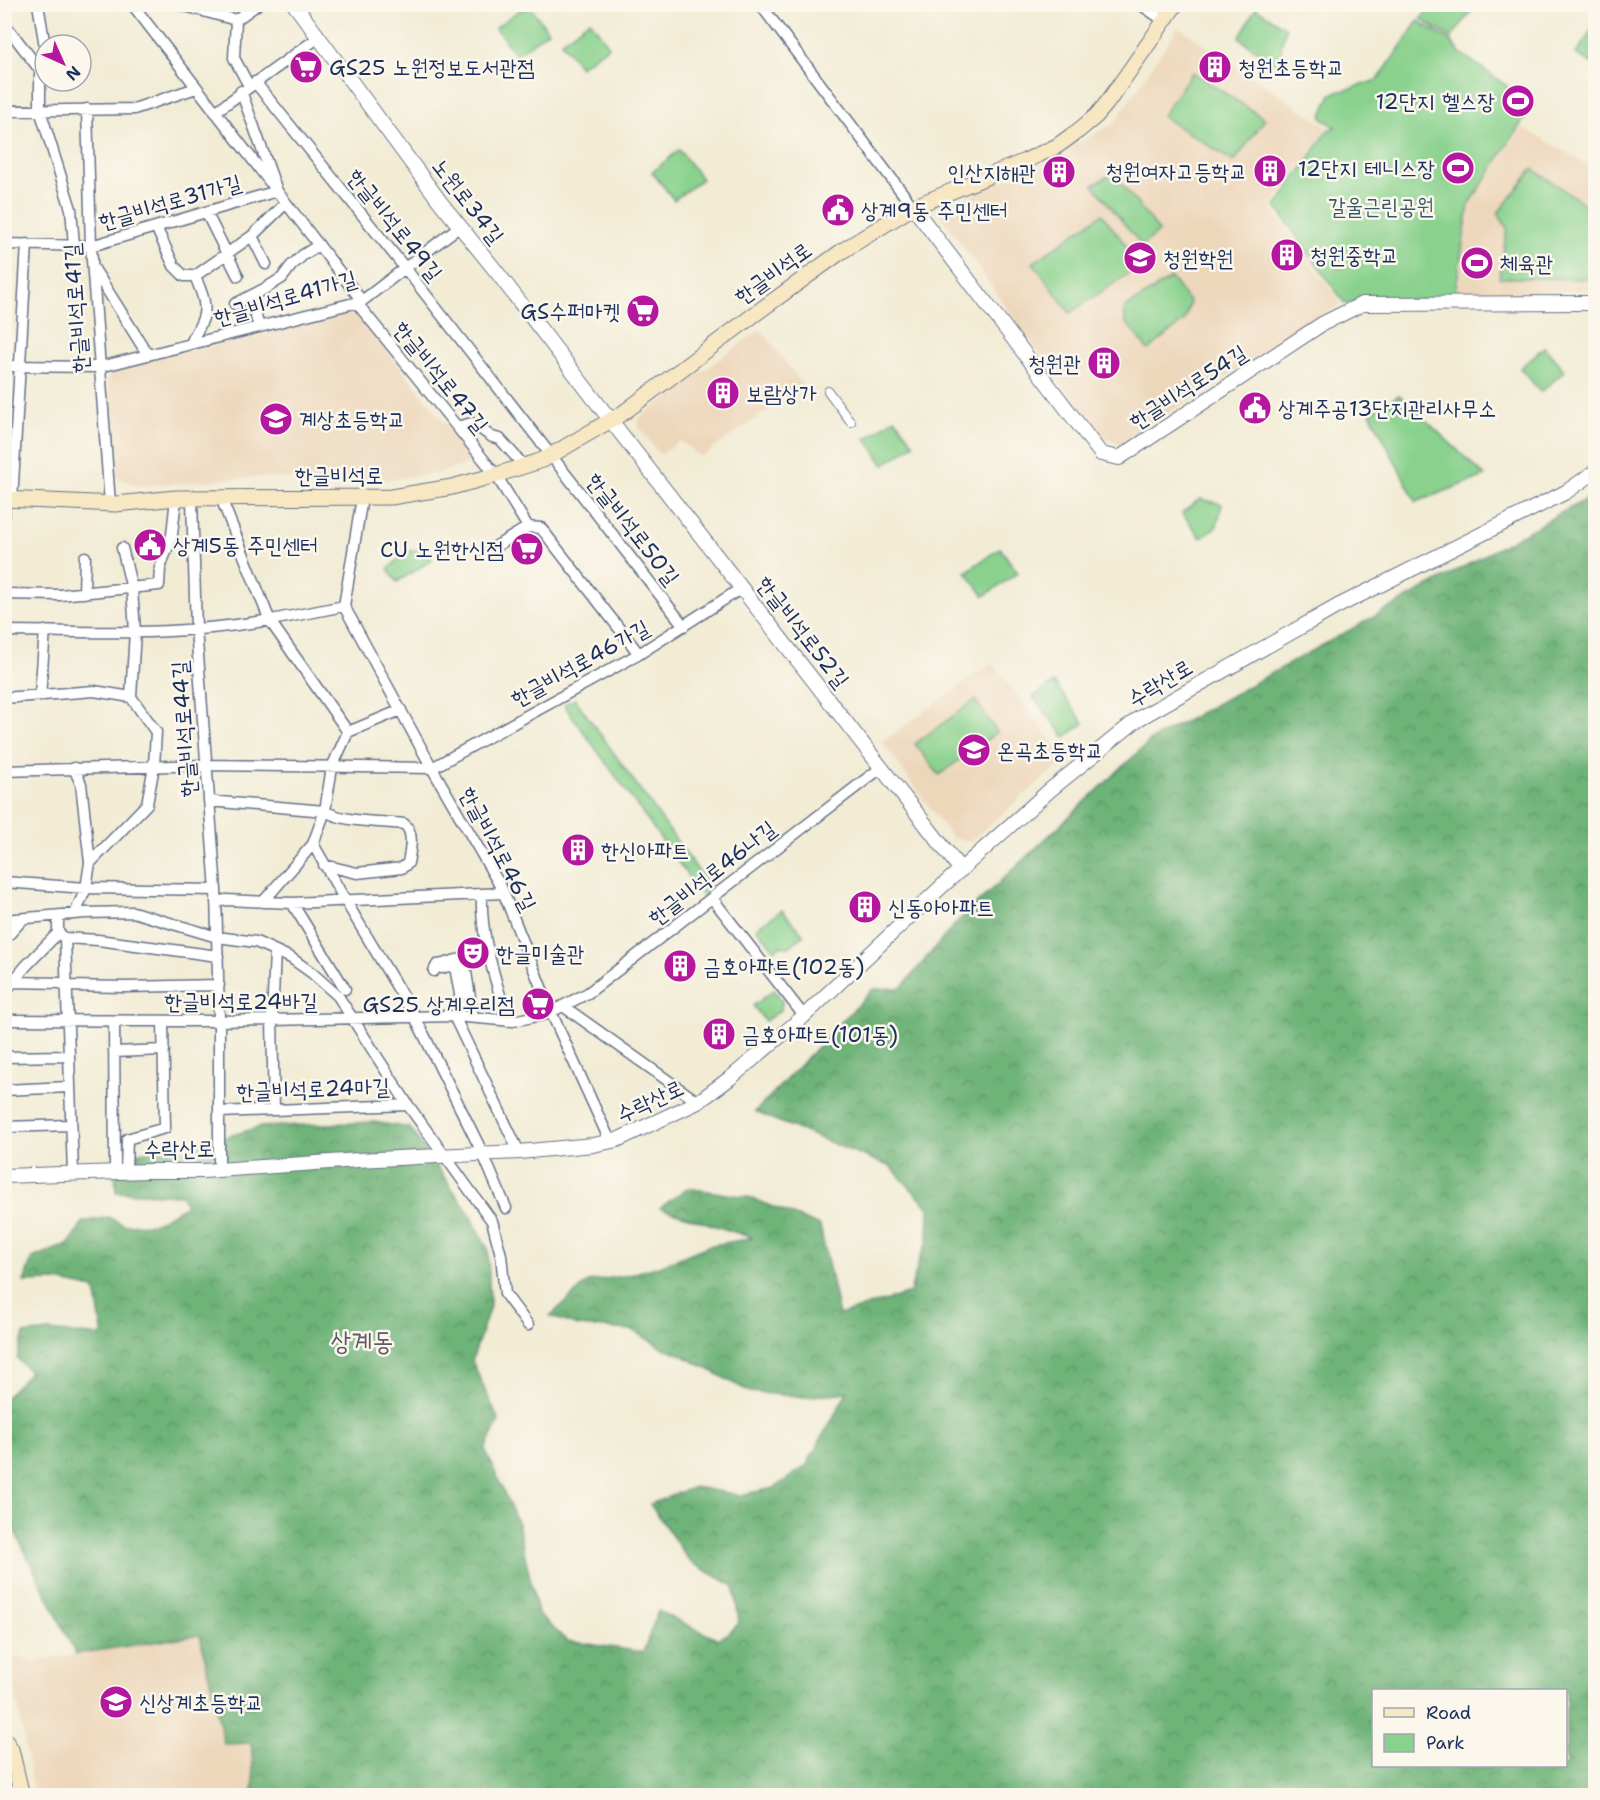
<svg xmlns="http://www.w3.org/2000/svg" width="1600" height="1800" font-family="'Shantell Sans','Poor Story',sans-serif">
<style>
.built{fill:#edd7bb}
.green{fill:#89d18d;stroke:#528076;stroke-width:1.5}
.forest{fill:url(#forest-crowns);stroke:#44716b;stroke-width:1.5;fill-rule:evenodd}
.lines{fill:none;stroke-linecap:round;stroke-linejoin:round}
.pedestrian-casing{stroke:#667188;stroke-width:10}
.minor-casing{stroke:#667188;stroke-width:13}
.tertiary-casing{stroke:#667188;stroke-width:16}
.secondary-casing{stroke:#667188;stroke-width:17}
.pedestrian{stroke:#fff;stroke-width:8}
.minor{stroke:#fff;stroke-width:10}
.tertiary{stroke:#fff;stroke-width:14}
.secondary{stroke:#f8e7c3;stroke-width:15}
.labels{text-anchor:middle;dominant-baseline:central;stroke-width:5;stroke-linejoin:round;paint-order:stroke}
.poi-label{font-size:22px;fill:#1b2f5e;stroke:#fbf7ec;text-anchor:start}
.street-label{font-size:22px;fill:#1b2f5e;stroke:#fbf7ec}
.park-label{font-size:22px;fill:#36586a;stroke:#fbf7ec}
.quarter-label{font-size:26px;fill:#5f5969;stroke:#fbf7ec}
</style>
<defs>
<pattern id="forest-crowns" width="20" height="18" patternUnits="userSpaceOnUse" patternTransform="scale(1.5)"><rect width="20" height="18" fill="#6eb378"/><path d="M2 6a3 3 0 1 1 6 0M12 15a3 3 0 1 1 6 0" fill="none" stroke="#5a9266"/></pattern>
</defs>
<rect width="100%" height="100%" fill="#fbf7ec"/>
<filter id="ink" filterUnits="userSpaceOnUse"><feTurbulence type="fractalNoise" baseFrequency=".0167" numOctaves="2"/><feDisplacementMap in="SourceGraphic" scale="12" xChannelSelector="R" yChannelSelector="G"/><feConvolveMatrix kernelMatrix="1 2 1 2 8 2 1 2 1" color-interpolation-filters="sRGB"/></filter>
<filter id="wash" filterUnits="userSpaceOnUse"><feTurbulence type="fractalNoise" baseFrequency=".008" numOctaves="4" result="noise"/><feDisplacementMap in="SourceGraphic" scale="24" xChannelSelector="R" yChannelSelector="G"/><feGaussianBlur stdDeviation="1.35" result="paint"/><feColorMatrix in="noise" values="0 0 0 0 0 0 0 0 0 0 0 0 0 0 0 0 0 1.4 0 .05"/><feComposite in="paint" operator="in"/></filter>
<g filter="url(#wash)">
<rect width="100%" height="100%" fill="#f2ecd5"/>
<path class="built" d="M1178,27L1328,127L1271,207L1341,304L1119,444L1097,436L939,212L1114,124Z
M1522,127L1595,169V290L1457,295L1469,205Z
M356,311L476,462L438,473L360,484L263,477L139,486L114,476L108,376L115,370L148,360Z
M761,329L803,386L701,457L680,441L660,455L638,426L640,417Z
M992,663L1066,759L971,841L952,838L882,742Z
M200,1634L224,1744L251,1742L254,1780L252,1795H34L10,1662L19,1656L36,1662L76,1654Z"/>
<path class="green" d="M527,5H529L548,31L516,55L495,28Z
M1431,5V4L1476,5L1451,38L1421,19Z
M1256,8L1286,28L1281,46L1283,69L1239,38Z
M590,20L609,46L580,67L561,42Z
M1418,21L1451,41L1458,51L1533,105L1469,205L1454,300H1375L1345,304L1276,207L1328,130L1335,127L1321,117L1331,94L1378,80Z
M1595,25V65L1576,54Z
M1192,72L1265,119L1234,162L1162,116Z
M679,150L702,179L674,200L652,172Z
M1533,169L1595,211V279L1499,278L1507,228L1498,213Z
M1113,173L1159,231L1142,246L1093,185Z
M1102,214L1141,265L1070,313L1033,263Z
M1171,278L1190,303L1185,320L1148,350L1125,321L1124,309Z
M1544,347L1565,371L1541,392L1520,368Z
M1399,395L1485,476L1416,502L1370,413Z
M895,418L914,444L884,465L866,439Z
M1200,499L1222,504L1217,526L1201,538L1182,513Z
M1000,548L1018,573L984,596L966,572Z
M426,550L432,560L397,582L388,569L407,551Z
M1054,683L1084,723L1065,737L1033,697Z
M575,699L715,894L706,901L564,705Z
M975,700L997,732L939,775L915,744Z
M782,910L804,935L789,947L780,946L775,950L756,928Z
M774,990L782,1000L781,1010L765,1021L753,1006Z"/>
<path class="forest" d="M1595,494V1795H252L254,1780L251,1743L224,1744L200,1635L76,1654L11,1524L5,1508L4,1399L30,1372L17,1358L24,1334L49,1331L101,1336L102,1330L95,1289L57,1281L24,1282L32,1258L69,1244L83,1222L108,1217L124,1225L153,1224L186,1206L182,1195L116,1192L115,1172L138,1152L191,1147L260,1127L374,1122L410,1128L469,1213L488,1249L490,1306L472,1361L499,1421L485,1449L518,1524L538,1614L567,1641L643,1652L658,1611L717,1639L728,1634L739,1623L734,1586L690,1562L650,1504L694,1487L740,1495L774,1488L806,1466L847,1392L804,1397L750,1392L680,1354L661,1347L632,1330L578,1326L550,1316L588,1282L629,1275L662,1265L708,1246L753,1238L660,1208L687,1188L748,1197L820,1226L839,1315L910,1293L920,1257L928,1242L929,1208L891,1167L755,1112L873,989L901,988L956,923L1151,740ZM1374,1690H1566V1766H1374Z"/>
</g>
<g filter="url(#ink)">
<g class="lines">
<defs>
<path id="pedestrian" d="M828,391L851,422"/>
<path id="minor" d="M38,4L45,47
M132,4L362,301
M178,4L236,20
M760,4L913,207
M1140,4L1165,21
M236,20L234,58L249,86
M236,20L258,4
M4,23L40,70V110L71,209L74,245
M255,82L405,268L684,626
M87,109L91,246L110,504
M4,111L134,109L196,88
M215,112L319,37
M206,212L238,276
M156,227L174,266L184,276H195L252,236L286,203
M252,236L266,264
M4,244L91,246L277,191L241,91
M94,269L148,355
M250,296L259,327
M356,302L496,475L528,527L541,528L639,654
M235,304L266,288L282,278L291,266L303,255L319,245
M191,344C194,335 200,327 203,318C208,304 200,289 195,276
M4,366L100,367L362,301L460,226
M457,427L472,423L492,437L500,439L524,466
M221,498L270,621L348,732L332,767L325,811L313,844L345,900L415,1017L483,1154L506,1208
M362,498L344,606L432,768L502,889L551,1012L610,1141
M192,499L196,629L216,890L219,1021V1170
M12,500L27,244
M4,517L5,499
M122,548L132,589L135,631L131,697
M485,553L528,527
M84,593L85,557
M4,594L60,595L159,585L160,568L172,535L176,498
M4,631C69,631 134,635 198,629C249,625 294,616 344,606
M40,696L45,631
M4,698L94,691L131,697L156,732L154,766L147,804L90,863L86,888L75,914
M348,732L401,710
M74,768L81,784L90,863
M4,771L207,765L432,768L639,654L742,588
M209,801L325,811C345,823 381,821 404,824C415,832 410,851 408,863L402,868L357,873L324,865
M4,882L86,888L216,890
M482,894C480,940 496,977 507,1021
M712,898L804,1016
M216,902L226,900L292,903L503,893
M263,902L313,844
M292,903L345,989
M4,920L85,913L133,912L217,937L256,942L291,958L312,973L338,996L408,1105L492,1221L501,1255L505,1294L528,1325
M58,933L65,938L98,940L218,956
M65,938L73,1173
M4,940L23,919
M442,968L448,966L455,967L460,994L459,1016
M434,971L437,965C447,964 455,959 464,959L473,1017
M13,982L61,983L65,986L126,987L219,985
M4,993L25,967L58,933V916
M563,1006L698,1102
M454,1016L519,1152
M4,1020L219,1021L454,1016L513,1021L547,1014L588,993L882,767
M114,1021L115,1172
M114,1052L164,1050
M4,1057L68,1056
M4,1090L69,1087
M274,1110L272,1020L275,951
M219,1112L408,1105
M4,1127L71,1125
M126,1171L127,1139L165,1128L163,1021"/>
<path id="tertiary" d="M294,4L441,203L496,271L591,395L961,870
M913,207L1101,454L1119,458L1322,324L1362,304L1596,303
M4,1176L148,1171H204L358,1160L519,1152L593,1145L617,1140L698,1102L733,1076L804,1016L940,888L1050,790L1138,719L1338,606L1566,492L1596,471"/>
<path id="secondary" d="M4,499L116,504L176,498L391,497L452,487L496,475L543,460L623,413L759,311L842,251L913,207L1025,161L1057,146L1078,131L1096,116L1107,103L1176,4
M4,1739L11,1749L22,1796"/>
</defs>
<use href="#pedestrian" class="pedestrian-casing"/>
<use href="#minor" class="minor-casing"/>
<use href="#tertiary" class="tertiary-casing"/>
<use href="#secondary" class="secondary-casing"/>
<use href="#pedestrian" class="pedestrian"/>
<use href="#minor" class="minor"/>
<use href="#tertiary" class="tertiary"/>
<use href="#secondary" class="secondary"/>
</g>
</g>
<defs>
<symbol id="supermarket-disc" viewBox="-11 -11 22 22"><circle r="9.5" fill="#b5179e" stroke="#fbf7ec"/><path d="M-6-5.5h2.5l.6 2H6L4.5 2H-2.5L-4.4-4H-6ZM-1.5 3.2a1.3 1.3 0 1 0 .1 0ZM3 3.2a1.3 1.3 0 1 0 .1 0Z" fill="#fff"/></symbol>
<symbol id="building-disc" viewBox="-11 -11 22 22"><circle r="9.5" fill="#b5179e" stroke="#fbf7ec"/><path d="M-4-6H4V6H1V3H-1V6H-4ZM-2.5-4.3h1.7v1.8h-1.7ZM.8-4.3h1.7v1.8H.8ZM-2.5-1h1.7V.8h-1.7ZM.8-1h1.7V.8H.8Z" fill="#fff"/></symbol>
<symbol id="stadium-disc" viewBox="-11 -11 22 22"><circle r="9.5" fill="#b5179e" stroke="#fbf7ec"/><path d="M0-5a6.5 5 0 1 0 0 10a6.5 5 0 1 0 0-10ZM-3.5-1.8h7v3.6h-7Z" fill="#fff"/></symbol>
<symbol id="civic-disc" viewBox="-11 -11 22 22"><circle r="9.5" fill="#b5179e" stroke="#fbf7ec"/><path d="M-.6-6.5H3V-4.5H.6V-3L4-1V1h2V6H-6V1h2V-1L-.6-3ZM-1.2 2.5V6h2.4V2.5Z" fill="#fff"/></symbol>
<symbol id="school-disc" viewBox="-11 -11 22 22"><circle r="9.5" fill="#b5179e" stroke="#fbf7ec"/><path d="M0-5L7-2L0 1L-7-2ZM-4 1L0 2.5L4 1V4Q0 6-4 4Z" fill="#fff"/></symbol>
<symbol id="theatre-disc" viewBox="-11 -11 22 22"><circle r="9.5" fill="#b5179e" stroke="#fbf7ec"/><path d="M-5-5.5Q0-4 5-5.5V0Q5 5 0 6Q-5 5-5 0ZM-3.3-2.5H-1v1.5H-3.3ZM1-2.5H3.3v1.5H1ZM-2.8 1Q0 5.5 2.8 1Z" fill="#fff"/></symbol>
</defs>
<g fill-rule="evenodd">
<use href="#supermarket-disc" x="287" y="48" width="38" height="38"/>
<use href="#building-disc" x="1196" y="48" width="38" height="38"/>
<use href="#stadium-disc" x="1499" y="82" width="38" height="38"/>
<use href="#stadium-disc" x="1439" y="149" width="38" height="38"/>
<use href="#building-disc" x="1251" y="152" width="38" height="38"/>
<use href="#building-disc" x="1040" y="153" width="38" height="38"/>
<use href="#civic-disc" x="819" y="191" width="38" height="38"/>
<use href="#building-disc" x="1268" y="236" width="38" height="38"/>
<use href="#school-disc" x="1121" y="239" width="38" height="38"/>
<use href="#stadium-disc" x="1458" y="244" width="38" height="38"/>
<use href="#supermarket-disc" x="624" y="292" width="38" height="38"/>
<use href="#building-disc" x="1085" y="344" width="38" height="38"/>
<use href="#building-disc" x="704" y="374" width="38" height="38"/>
<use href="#civic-disc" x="1236" y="389" width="38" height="38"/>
<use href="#school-disc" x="257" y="400" width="38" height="38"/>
<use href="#civic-disc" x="131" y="526" width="38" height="38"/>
<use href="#supermarket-disc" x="508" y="530" width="38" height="38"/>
<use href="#school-disc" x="955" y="731" width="38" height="38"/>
<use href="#building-disc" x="559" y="831" width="38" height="38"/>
<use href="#building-disc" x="846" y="888" width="38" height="38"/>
<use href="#theatre-disc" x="454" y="934" width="38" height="38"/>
<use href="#building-disc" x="661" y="947" width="38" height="38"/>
<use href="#supermarket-disc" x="519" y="985" width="38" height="38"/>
<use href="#building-disc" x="700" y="1015" width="38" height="38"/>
<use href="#school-disc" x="97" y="1683" width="38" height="38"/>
</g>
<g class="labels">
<g class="poi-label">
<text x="329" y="67">GS25 노원정보도서관점</text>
<text x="1238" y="67">청원초등학교</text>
<text x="1495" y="101" text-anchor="end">12단지 헬스장</text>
<text x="1435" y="168" text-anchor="end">12단지 테니스장</text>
<text x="1247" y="171" text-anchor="end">청원여자고등학교</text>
<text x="1036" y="172" text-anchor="end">인산지해관</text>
<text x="861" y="210">상계9동 주민센터</text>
<text x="1310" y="255">청원중학교</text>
<text x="1163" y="258">청원학원</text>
<text x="1500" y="263">체육관</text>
<text x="620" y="311" text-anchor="end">GS수퍼마켓</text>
<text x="1081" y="363" text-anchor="end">청원관</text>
<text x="746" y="393">보람상가</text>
<text x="1278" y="408">상계주공13단지관리사무소</text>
<text x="299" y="419">계상초등학교</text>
<text x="173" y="545">상계5동 주민센터</text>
<text x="504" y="549" text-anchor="end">CU 노원한신점</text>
<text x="997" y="750">온곡초등학교</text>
<text x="601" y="850">한신아파트</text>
<text x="888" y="907">신동아아파트</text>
<text x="496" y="953">한글미술관</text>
<text x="703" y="966">금호아파트(102동)</text>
<text x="515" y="1004" text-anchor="end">GS25 상계우리점</text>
<text x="742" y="1034">금호아파트(101동)</text>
<text x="139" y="1702">신상계초등학교</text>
</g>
<g class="street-label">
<text transform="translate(468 201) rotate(52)">노원로34길</text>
<text transform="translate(170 202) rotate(-16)">한글비석로31가길</text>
<text transform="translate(395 225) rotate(51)">한글비석로49길</text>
<text transform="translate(773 273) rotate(-36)">한글비석로</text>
<text transform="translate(285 298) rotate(-16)">한글비석로41가길</text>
<text transform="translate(76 308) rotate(-94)">한글비석로41길</text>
<text transform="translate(441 377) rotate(51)">한글비석로47길</text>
<text transform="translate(1188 387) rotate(-33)">한글비석로54길</text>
<text x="339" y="475">한글비석로</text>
<text transform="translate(633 529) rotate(52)">한글비석로50길</text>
<text transform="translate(803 632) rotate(52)">한글비석로52길</text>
<text transform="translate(580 663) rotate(-29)">한글비석로46가길</text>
<text transform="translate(1160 683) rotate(-31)">수락산로</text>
<text transform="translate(184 729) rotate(-94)">한글비석로44길</text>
<text transform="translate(498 849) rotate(62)">한글비석로46길</text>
<text transform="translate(712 873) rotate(-38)">한글비석로46나길</text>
<text x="241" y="1001">한글비석로24바길</text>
<text transform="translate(313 1089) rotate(-2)">한글비석로24마길</text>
<text transform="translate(650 1101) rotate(-25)">수락산로</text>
<text transform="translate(179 1149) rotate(-1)">수락산로</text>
</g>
<g class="park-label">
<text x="1381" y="206">갈울근린공원</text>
</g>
<g class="quarter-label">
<text x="362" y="1340">상계동</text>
</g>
</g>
<rect width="1600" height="1800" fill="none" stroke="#fbf7ec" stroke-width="24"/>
<rect x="1372" y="1689" width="195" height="78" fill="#fbf7ec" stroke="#a1a7b3" stroke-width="1.5"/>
<rect x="1384" y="1708" width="30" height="9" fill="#f8e7c3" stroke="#a1a7b3" stroke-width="1.5"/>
<text x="1426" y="1719" font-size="18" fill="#1b2f5e">Road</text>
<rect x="1384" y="1734" width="30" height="18" fill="#89d18d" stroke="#a1a7b3" stroke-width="1.5"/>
<text x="1426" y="1749" font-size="18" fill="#1b2f5e">Park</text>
<g transform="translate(63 63) rotate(135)"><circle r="28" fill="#fbf7ec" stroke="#a1a7b3" stroke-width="1.5"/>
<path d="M0-4.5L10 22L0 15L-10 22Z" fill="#b5179e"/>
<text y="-9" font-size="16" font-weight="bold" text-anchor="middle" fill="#1b2f5e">N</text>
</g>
</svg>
